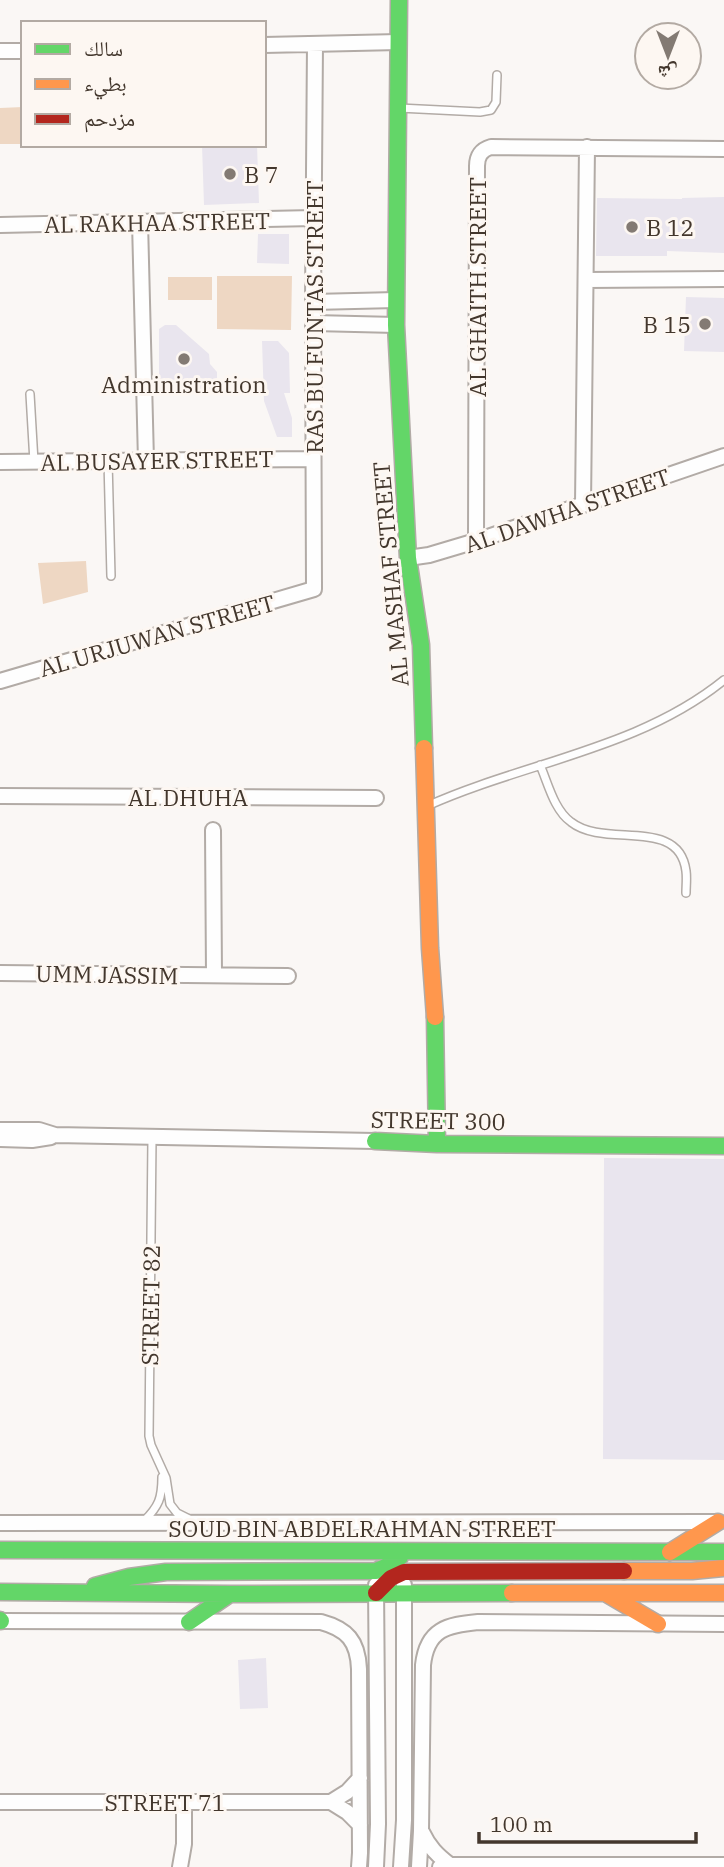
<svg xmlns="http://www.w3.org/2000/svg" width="724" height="1867" font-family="'IBM Plex Serif','Noto Naskh Arabic',serif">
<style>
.green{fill:#eed7c3}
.building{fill:#e9e5ee}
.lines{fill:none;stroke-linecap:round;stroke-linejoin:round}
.lane-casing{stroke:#b2aba6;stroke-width:10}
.street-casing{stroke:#b2aba6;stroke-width:18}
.fast-casing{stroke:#b2aba6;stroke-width:19}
.slow-casing{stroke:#b2aba6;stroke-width:19}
.jam-casing{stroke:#b2aba6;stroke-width:19}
.lane{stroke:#fefefe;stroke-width:7}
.street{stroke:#fefefe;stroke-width:14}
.fast{stroke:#63d668;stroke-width:16}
.slow{stroke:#ff974d;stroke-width:16}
.jam{stroke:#b3261e;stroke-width:16}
.poi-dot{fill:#837a73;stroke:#fdf7f2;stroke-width:2.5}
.labels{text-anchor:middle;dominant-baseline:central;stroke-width:6;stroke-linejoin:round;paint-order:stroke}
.poi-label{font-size:23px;fill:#43372d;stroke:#fdf7f2;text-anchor:start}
.street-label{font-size:23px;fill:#43372d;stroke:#fdf7f2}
</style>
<rect width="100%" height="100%" fill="#faf7f5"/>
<path class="green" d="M23,107V144H0V108Z
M217,276H292L291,330L217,329Z
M168,277H212V300H168Z
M86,561L88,592L43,604L38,563Z"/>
<path class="building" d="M202,145H257L259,203L204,205Z
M724,197V253L667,251V256H596L597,198L682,199V198Z
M258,234H289V264L257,263Z
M686,297L724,298V352L684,351Z
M165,325H176L209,354L210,364L217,372V385L210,393L159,394V329Z
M262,341H278L289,353L290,393H284L292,418V437H277L264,401Z
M604,1158L724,1159V1460L603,1459Z
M266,1658L268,1708L240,1709L238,1660Z"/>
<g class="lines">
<defs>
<path id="lane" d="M399,108L480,112L491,110L496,102L497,75
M30,394L34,462
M108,461L111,576
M540,765C548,783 554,810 571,822C605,849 679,816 686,871C687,878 686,886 686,893
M427,806C525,762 639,749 724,680
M152,1138L149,1436L151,1445L166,1478L170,1504L177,1513L189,1519
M144,1521C159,1506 162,1498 162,1477"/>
<path id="street" d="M264,45L399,42
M0,51H23
M140,222L146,461
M0,225L314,218
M586,280L724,279
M313,302L396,300
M314,323L396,325
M0,462L313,459
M583,505L587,147
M476,541L477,166C477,156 481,150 491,147L724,149
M408,558L429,555L476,541L724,456
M0,681L314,589L313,302L315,44
M0,796L376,798
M213,830L214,975
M0,973L288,976
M0,1130H39L55,1135L375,1141
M0,1139L32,1140L51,1137
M0,1523L716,1522
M0,1621L321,1622C347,1629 358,1641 359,1669L360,1853L359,1867
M0,1802H331L347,1792L360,1778
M331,1802L347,1812L360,1825
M422,1832C429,1847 437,1855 450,1865
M180,1867L184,1844V1802
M376,1867L378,1824L376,1585
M401,1867L404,1820V1585
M419,1867L421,1831L423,1665C427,1629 447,1625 478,1622L724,1624
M440,1867L450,1865H724"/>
<path id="fast" d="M399,0L396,325L408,558L421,645L424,748
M435,1017L437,1144
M375,1141L437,1144L724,1146
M0,1550L724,1552
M95,1586L129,1577L166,1572L376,1571L392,1564L400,1557
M0,1592L230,1594L512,1593
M0,1620L1,1621
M189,1622L230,1594"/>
<path id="slow" d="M424,748L430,948L435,1017
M670,1552L718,1522
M624,1571H692L724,1568
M512,1593H724
M607,1594L658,1624"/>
<path id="jam" d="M376,1593L391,1578L404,1572L624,1571"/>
</defs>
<use href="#lane" class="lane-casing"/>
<use href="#street" class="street-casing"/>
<use href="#fast" class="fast-casing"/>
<use href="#slow" class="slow-casing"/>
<use href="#jam" class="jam-casing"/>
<use href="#lane" class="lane"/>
<use href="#street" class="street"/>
<use href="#fast" class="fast"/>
<use href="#slow" class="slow"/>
<use href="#jam" class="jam"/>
</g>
<g class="poi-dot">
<circle cx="230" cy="174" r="7"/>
<circle cx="632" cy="227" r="7"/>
<circle cx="705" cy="324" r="7"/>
<circle cx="184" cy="359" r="7"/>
</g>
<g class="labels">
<g class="poi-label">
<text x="244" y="174">B 7</text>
<text x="646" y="227">B 12</text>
<text x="691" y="324" text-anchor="end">B 15</text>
<text x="184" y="384" text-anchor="middle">Administration</text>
</g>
<g class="street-label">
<text transform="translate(157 222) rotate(-1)">AL RAKHAA STREET</text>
<text transform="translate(477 287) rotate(-90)">AL GHAITH STREET</text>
<text transform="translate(314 317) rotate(-90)">RAS BU FUNTAS STREET</text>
<text transform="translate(157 460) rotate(-1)">AL BUSAYER STREET</text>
<text transform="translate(567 510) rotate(-19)">AL DAWHA STREET</text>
<text transform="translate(390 574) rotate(-95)">AL MASHAF STREET</text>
<text transform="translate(157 635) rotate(-16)">AL URJUWAN STREET</text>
<text x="188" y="797">AL DHUHA</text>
<text transform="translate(107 974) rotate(1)">UMM JASSIM</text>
<text transform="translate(438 1120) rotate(1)">STREET 300</text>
<text transform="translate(150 1305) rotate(-89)">STREET 82</text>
<text x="362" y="1528">SOUD BIN ABDELRAHMAN STREET</text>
<text x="165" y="1802">STREET 71</text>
</g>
</g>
<rect x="21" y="21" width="245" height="126" fill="#fdf7f2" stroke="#b3aaa3" stroke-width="2"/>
<rect x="35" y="44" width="35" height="10" fill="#63d668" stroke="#b3aaa3" stroke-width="2"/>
<text x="84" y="56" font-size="21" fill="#43372d">سالك</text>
<rect x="35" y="79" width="35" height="10" fill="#ff974d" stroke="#b3aaa3" stroke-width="2"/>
<text x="84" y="91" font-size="21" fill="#43372d">بطيء</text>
<rect x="35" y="114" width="35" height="10" fill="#b3261e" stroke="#b3aaa3" stroke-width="2"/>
<text x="84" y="126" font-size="21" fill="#43372d">مزدحم</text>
<g transform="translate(668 56) rotate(180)"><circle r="33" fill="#fdf7f2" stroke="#b3aaa3" stroke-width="2"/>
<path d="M0-5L12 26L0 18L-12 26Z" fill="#837a73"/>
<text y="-10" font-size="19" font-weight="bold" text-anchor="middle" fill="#43372d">ش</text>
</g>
<path d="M479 1832v10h217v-10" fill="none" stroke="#43372d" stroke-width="3.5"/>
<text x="490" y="1832" font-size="21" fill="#43372d" stroke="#fdf7f2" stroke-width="5" paint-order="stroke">100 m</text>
</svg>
